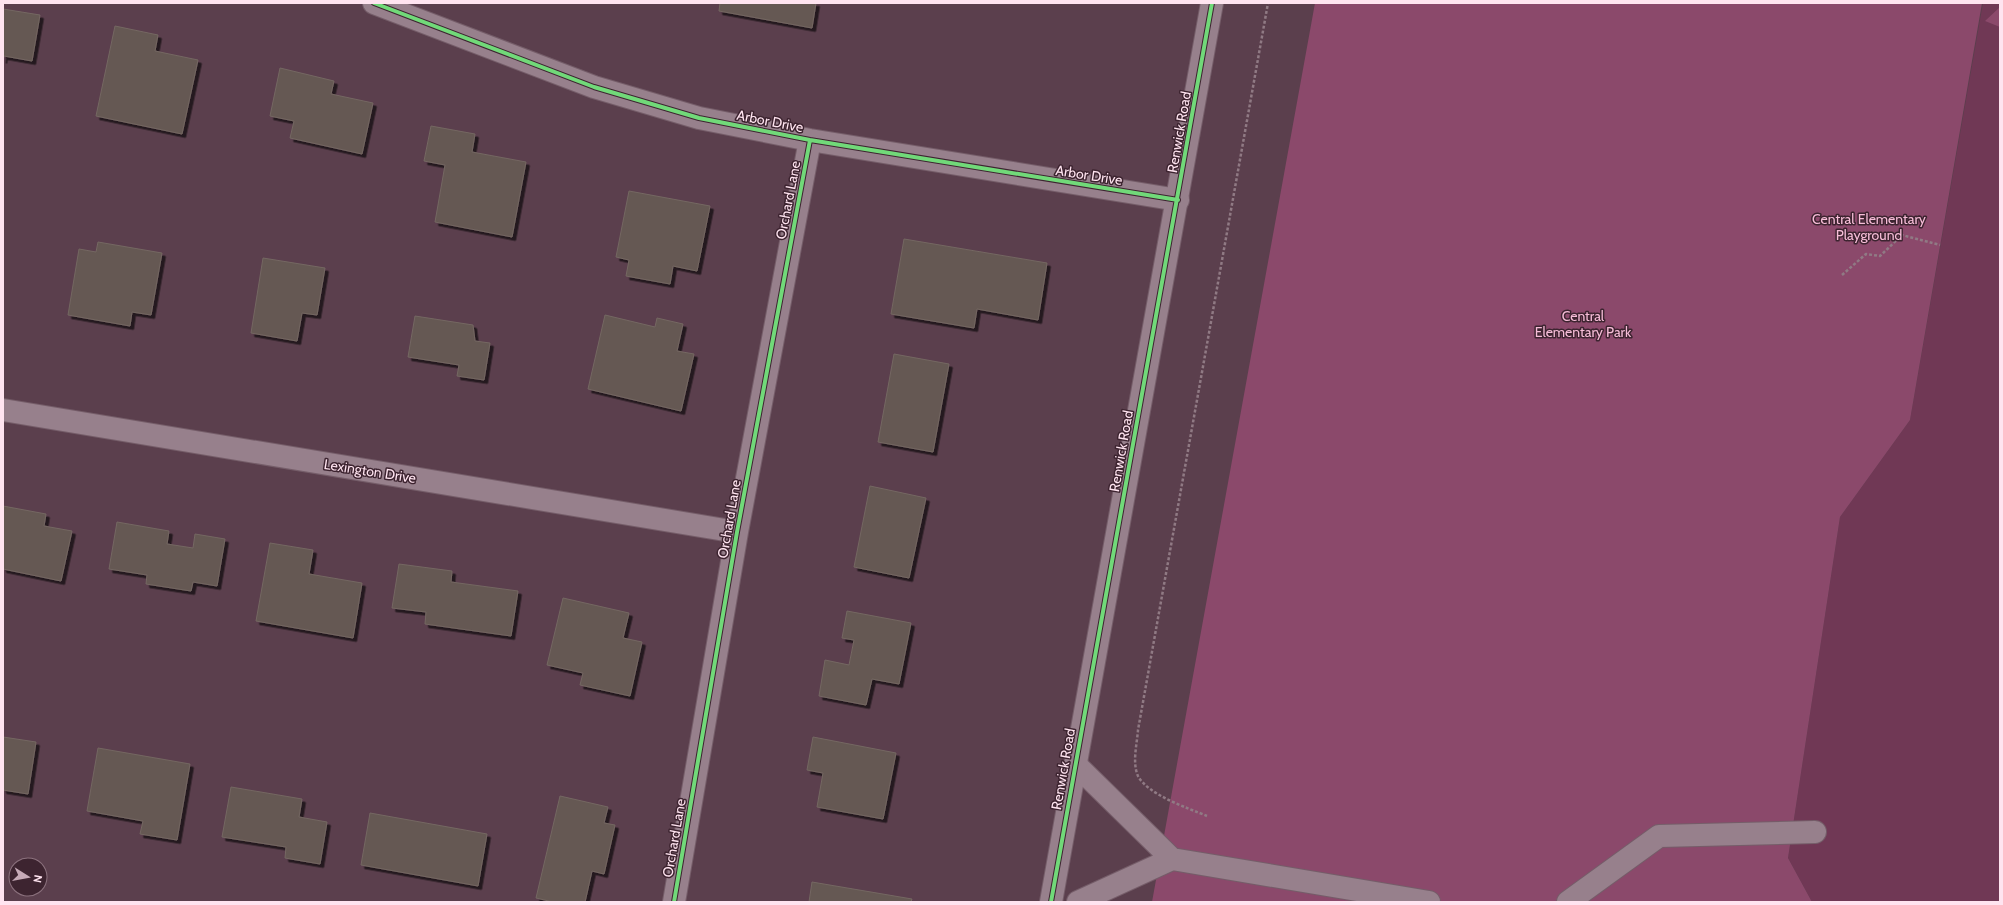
<svg xmlns="http://www.w3.org/2000/svg" width="2003" height="905" font-family="Cabin,sans-serif">
<style>
.built{fill:#703855}
.green{fill:#8b496b}
.building{fill:#655852;stroke:#746762;filter:url(#shadow)}
.lines{fill:none;stroke-linecap:round;stroke-linejoin:round}
.minor-casing{stroke:#755d69;stroke-width:24}
.tertiary-casing{stroke:#755d69;stroke-width:24}
.path{stroke:#907a84;stroke-width:2.5;stroke-dasharray:3 2;stroke-linecap:butt}
.minor{stroke:#97808c;stroke-width:22}
.tertiary{stroke:#97808c;stroke-width:22}
.cycleway-casing{stroke:#3d2430;stroke-width:6}
.cycleway{stroke:#71d979;stroke-width:4}
.labels{text-anchor:middle;dominant-baseline:central;stroke-width:3;stroke-linejoin:round;paint-order:stroke}
.street-label{font-size:14px;fill:#ffe4f0;stroke:#3d2430}
.park-label{font-size:14px;fill:#f7bdd8;stroke:#3d2430}
</style>
<defs>
<filter id="shadow"><feDropShadow dx="3.5" dy="3.5" stdDeviation="0" flood-color="#0009"/></filter>
</defs>
<rect width="100%" height="100%" fill="#5b3f4d"/>
<path class="built" d="M1983,3H2000V902H1812L1788,858L1840,517L1910,420Z"/>
<path class="green" d="M1315,3H1982L1910,420L1840,517L1788,858L1812,902H1152Z
M2000,7V27L1985,21Z"/>
<path class="building" d="M720,3H816L812,28L719,11Z
M3,9L40,15L32,61L4,56L3,60Z
M115,26L158,35L155,51L198,60L182,134L96,116Z
M280,68L334,81L331,94L373,103L362,154L290,138L294,121L270,116Z
M431,126L475,134L472,152L526,162L512,237L435,222L445,165L424,161Z
M629,191L710,206L697,271L673,266L670,284L626,276L629,260L616,257Z
M904,239L1047,263L1038,320L977,309L974,328L891,314Z
M98,242L162,253L151,315L132,312L130,326L68,315L79,249L96,252Z
M263,258L325,268L317,315L302,313L297,341L251,333Z
M605,315L655,327L657,318L683,324L677,351L694,354L681,411L588,389Z
M415,316L473,325L475,341L490,343L484,380L457,376L459,365L408,357Z
M894,354L949,364L933,452L878,442Z
M870,486L926,498L909,578L854,567Z
M3,506L46,514L44,526L72,531L61,581L3,569Z
M117,522L169,531L167,544L193,548L195,534L225,539L217,586L193,582L191,591L146,584L147,575L109,569Z
M270,543L313,550L309,574L362,583L353,638L256,621Z
M399,564L452,571L451,582L518,591L511,636L425,624L426,612L392,608Z
M563,598L629,613L623,638L642,642L630,696L580,685L583,673L547,665Z
M847,611L911,623L899,684L872,679L866,705L819,696L825,660L849,665L854,640L842,638Z
M3,737L36,742L28,794L3,790Z
M813,737L896,753L883,819L817,807L823,773L807,770Z
M98,748L190,764L177,840L140,834L143,821L87,811Z
M231,787L302,799L299,817L327,822L320,864L285,858L286,847L222,837Z
M560,796L608,807L604,823L615,825L604,874L592,871L585,902H553L536,898Z
M370,813L487,834L478,886L361,865Z
M812,882L912,899L911,902H809Z"/>
<g class="lines">
<defs>
<path id="minor" d="M374,3L594,87L699,118L810,140L1178,200
M3,410L737,532
M1075,764L1172,859
M674,902L737,532L810,140
M1078,902L1172,859L1429,902
M1568,902L1659,836L1815,832"/>
<path id="tertiary" d="M1051,902L1212,3"/>
</defs>
<use href="#minor" class="minor-casing"/>
<use href="#tertiary" class="tertiary-casing"/>
<path class="path" d="M1842,275L1866,254L1880,256L1902,235L1940,245
M1207,816C1188,808 1148,795 1138,776C1132,763 1137,744 1138,730L1268,3"/>
<use href="#minor" class="minor"/>
<use href="#tertiary" class="tertiary"/>
<defs>
<path id="cycleway" d="M374,3L594,87L699,118L810,140L1178,200
M674,902L737,532L810,140
M1051,902L1212,3"/>
</defs>
<use href="#cycleway" class="cycleway-casing"/>
<use href="#cycleway" class="cycleway"/>
</g>
<g class="labels">
<g class="street-label">
<text transform="translate(770 121) rotate(11)">Arbor Drive</text>
<text transform="translate(1179 132) rotate(-80)">Renwick Road</text>
<text transform="translate(1089 175) rotate(9)">Arbor Drive</text>
<text transform="translate(788 200) rotate(-79)">Orchard Lane</text>
<text transform="translate(1121 451) rotate(-80)">Renwick Road</text>
<text transform="translate(370 471) rotate(9)">Lexington Drive</text>
<text transform="translate(729 519) rotate(-80)">Orchard Lane</text>
<text transform="translate(1063 769) rotate(-80)">Renwick Road</text>
<text transform="translate(674 838) rotate(-80)">Orchard Lane</text>
</g>
<g class="park-label">
<text x="1869" y="219">Central Elementary<tspan x="1869" dy="16">Playground</tspan></text>
<text x="1583" y="316">Central<tspan x="1583" dy="16">Elementary Park</tspan></text>
</g>
</g>
<rect width="2003" height="905" fill="none" stroke="#ffe4f0" stroke-width="8"/>
<g transform="translate(28 877) rotate(101)"><circle r="19" fill="#3d2430" stroke="#8b717d"/>
<path d="M0-3L7 15L0 10L-7 15Z" fill="#c6aab7"/>
<text y="-6" font-size="11" font-weight="bold" text-anchor="middle" fill="#ffe4f0">N</text>
</g>
</svg>
